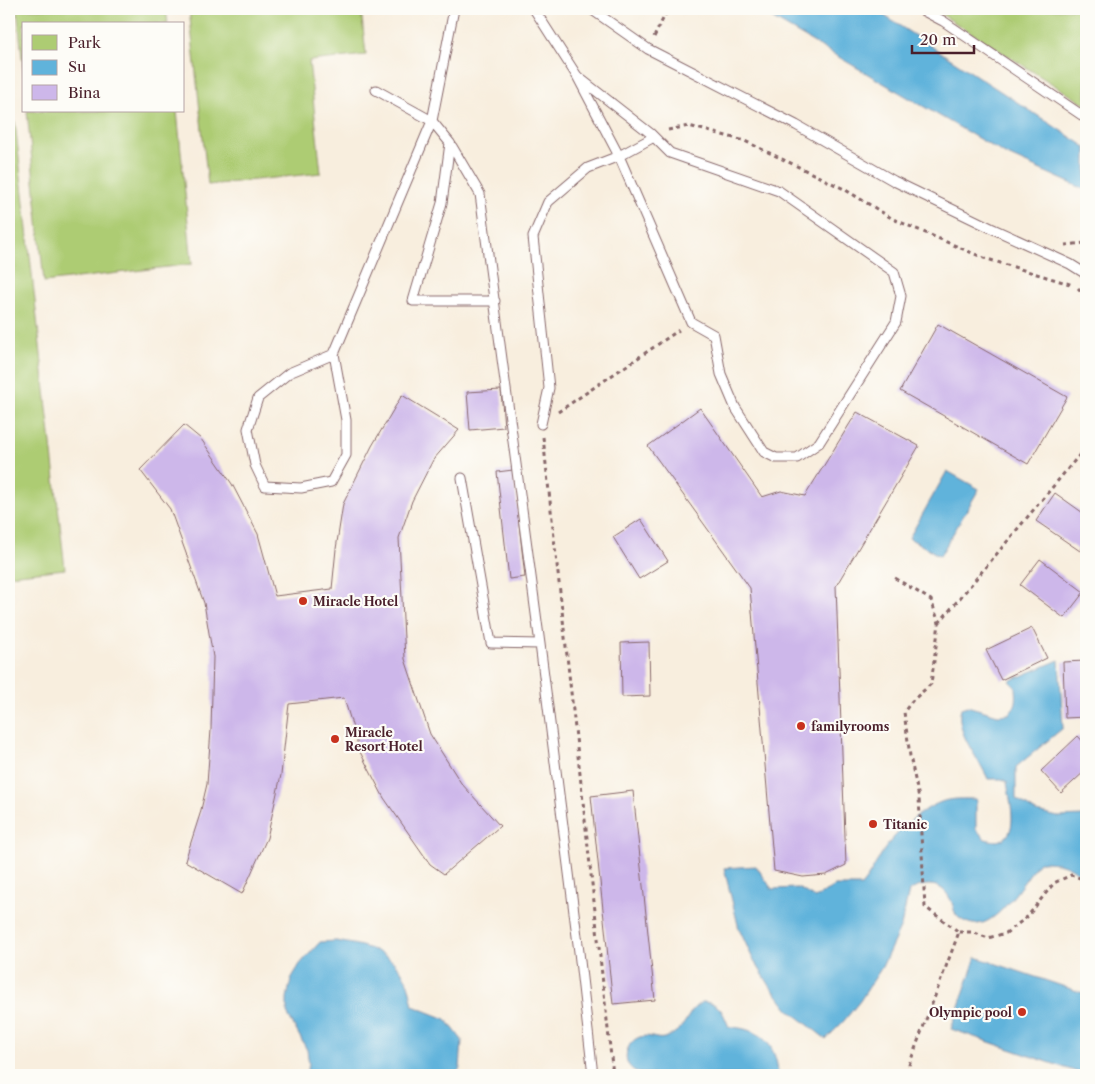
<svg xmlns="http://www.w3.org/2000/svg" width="1095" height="1084" font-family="'Libre Caslon Text',serif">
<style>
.green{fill:#adcc73;stroke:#7c764f}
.water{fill:#60b3db;stroke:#556983}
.building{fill:#cdb7ea}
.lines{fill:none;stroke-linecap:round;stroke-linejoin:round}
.lane-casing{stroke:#87676a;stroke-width:11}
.path{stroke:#87676a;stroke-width:3;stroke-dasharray:4 4;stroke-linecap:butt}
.lane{stroke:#fff;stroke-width:9}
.poi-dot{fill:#c8321e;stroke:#fdfcf7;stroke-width:2}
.labels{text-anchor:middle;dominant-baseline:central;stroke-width:4.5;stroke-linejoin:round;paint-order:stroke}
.poi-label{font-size:12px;font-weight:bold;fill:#4a1f2b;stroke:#fdfcf7;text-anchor:start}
</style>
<rect width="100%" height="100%" fill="#fdfcf7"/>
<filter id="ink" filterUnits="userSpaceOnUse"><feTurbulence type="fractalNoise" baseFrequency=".02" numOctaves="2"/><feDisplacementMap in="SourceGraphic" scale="10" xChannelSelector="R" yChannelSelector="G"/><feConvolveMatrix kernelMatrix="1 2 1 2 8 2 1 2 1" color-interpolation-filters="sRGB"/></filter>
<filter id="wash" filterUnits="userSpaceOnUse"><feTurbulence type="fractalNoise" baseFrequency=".0096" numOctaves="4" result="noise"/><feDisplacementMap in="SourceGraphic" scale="20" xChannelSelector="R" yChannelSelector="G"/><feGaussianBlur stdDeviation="1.12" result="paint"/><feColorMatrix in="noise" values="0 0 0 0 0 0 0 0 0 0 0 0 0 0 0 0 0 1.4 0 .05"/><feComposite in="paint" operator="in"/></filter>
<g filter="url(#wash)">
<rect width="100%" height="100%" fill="#f8eede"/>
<path class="green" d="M17,9H166L168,24H24V75Z
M189,9H361L366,55L309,61L321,173L208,185Z
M933,9H1086V105Z
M27,111H177L192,264L44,282Z
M15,122L65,569L9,575V123Z"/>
<path class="water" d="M761,9H872L877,11L1086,147V190L1005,154L770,17Z
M947,471L979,489L940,556L909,538Z
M1059,660L1063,728L1016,767V799L1036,812L1058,817L1084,816L1086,818V879C1068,864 1062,862 1039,862C1024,879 1001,923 977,924C970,925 960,920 956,915C953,909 953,902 949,897C940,881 923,883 909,891L901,926L882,967L860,1001L843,1022L826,1039L789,1010L770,986L752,957L739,929L724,868L756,866L772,889L798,888L815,898L835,886H861C870,876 875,864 882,853C895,833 918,811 941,802C950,798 965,799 976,799V829L985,839C990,840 997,842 1001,840C1020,833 1009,798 1007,782L1002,779H988C979,758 954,732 961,708L967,706L998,715L1009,714C1017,706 1017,700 1016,688L1009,681Z
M336,941C365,946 391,950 406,979C410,987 411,998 413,1006L446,1019L462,1040L460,1068L455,1075H305L309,1065L307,1050L287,1013V998L291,979L300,964L320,942Z
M976,957L1086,994V1075L951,1029Z
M702,1002C721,1003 722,1011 729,1027C760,1028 777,1044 778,1075H654V1074C644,1074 640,1075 632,1069C621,1060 627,1041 640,1037C655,1033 658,1046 677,1031C688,1022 689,1009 702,1002Z"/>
<g id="blocks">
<path class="building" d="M938,324L1067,397L1028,464L900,391Z
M501,390L504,427L470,430L467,392Z
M402,395L459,430L433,460L412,501L399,538L405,659L430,734L461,783L500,826L444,874L430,864L384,798L360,752L344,698L289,704L281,775L267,838L242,894L185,861L200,814L207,784L211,730L213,657L204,603L170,509L140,470L184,425L201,439L232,484L258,534L275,596L332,589L336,549L343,504L372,446Z
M700,408L762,497L781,491L805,496L857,412L919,446L836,586L846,865L826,875L803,877L774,871L750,588L648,446Z
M513,470L525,577L509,579L497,472Z
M1055,493L1086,515V542L1080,551L1036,521Z
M641,519L668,561L639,579L613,537Z
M1040,559L1084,592L1064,618L1020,585Z
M1032,628L1047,658L1001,680L986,650Z
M649,642L650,696L622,697L621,643Z
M1086,661V717L1065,718L1063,662Z
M1078,736L1086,745V770L1061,793L1041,771Z
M633,791L655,1000L613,1004L591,796Z"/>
</g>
</g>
<g filter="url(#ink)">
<use href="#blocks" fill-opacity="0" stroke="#87676a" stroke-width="1"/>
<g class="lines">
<defs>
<path id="lane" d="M534,9L577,76L619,156L691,322L714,335L721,374L735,407L764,452L776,458H797L819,443L896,322L901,296L894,272L779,191L670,153L650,133L577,76
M591,9L648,49L796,125L894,181L991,228L1070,264L1086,274
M920,9L943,21L1086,118
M376,90L432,121L450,143L480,194L540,644L491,643L462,478
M450,143L442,203L413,301H495
M334,354L289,373L258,398L248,429L255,465L265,486L301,488L331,482L346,455V420L334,354L432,121L454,9
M541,424L549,388L533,237L548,202L588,168L619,156L654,137
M540,644L579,952L593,1075"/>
</defs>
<use href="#lane" class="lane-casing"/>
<path class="path" d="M654,37L668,9
M668,130L689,126L745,141L844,189L893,219L984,258L1073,285
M1065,245L1086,243
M1078,288L1086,296
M558,412L679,330
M543,437L613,1075
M895,578L931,600L939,623L931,684L912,701L904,712L910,756L919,798L925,907L959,932L909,1065L910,1075
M939,623L1086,447
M959,932H972L988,938L1006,933L1027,917L1054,883L1071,875L1086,880"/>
<use href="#lane" class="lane"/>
</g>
</g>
<g class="poi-dot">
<circle cx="303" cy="601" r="5"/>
<circle cx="801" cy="726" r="5"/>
<circle cx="335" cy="739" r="5"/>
<circle cx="873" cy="824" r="5"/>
<circle cx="1022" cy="1012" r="5"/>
</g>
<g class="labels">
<g class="poi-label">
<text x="313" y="601">Miracle Hotel</text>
<text x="811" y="726">familyrooms</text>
<text x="345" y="732">Miracle<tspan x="345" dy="14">Resort Hotel</tspan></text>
<text x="883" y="824">Titanic</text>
<text x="1012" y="1012" text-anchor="end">Olympic pool</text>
</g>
</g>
<rect width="1095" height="1084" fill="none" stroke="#fdfcf7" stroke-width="30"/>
<rect x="22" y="22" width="162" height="90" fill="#fdfcf7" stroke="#b5a4a5"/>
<rect x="32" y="35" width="25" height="15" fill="#adcc73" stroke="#b5a4a5"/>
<text x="68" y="48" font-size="15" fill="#4a1f2b">Park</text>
<rect x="32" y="60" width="25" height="15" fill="#60b3db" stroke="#b5a4a5"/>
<text x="68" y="72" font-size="15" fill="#4a1f2b">Su</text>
<rect x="32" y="85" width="25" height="15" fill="#cdb7ea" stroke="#b5a4a5"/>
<text x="68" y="98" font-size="15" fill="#4a1f2b">Bina</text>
<path d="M912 45v8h62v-8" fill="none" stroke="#4a1f2b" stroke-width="2.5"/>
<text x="920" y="45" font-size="15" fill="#4a1f2b" stroke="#fdfcf7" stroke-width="4" paint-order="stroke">20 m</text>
</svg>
